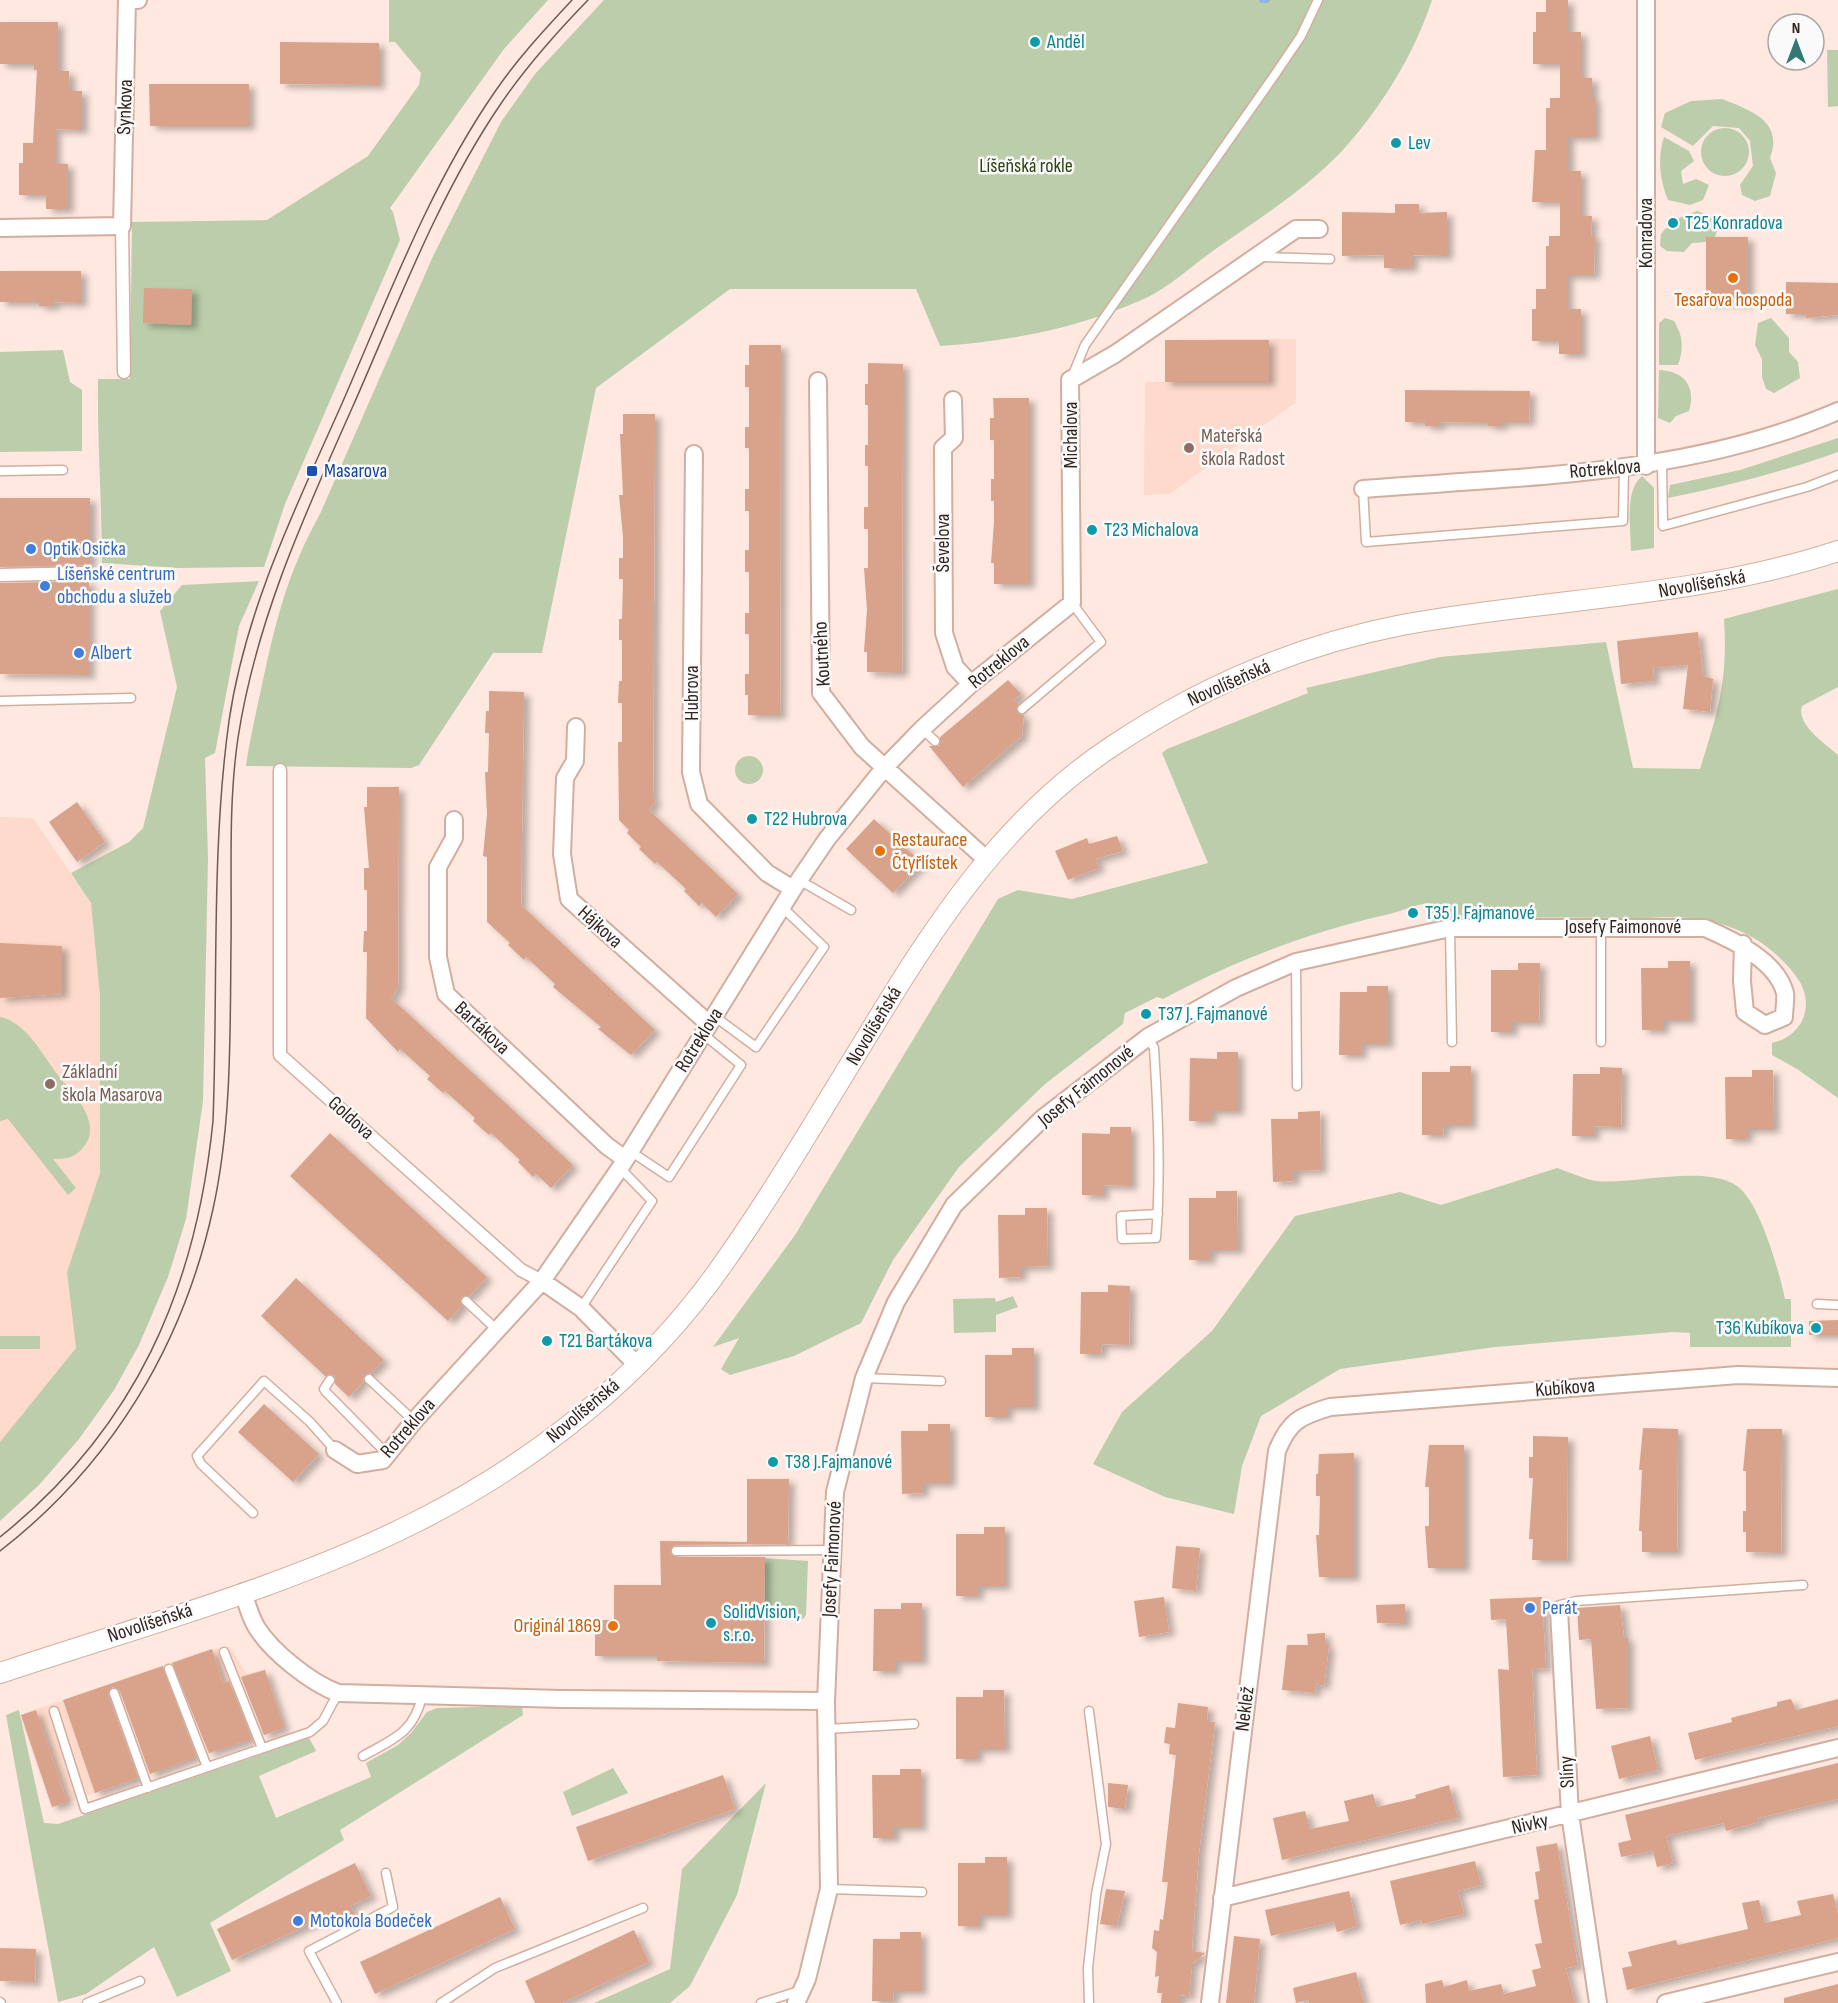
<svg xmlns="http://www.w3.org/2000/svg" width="1838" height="2003" font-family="'Sofia Sans Condensed',sans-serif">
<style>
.built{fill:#fddacb}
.green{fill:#bbcdab}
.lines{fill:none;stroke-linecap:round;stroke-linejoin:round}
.stream{stroke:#94b3df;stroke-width:6}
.building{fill:#d8a28b;filter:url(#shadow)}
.service-casing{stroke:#d1aea0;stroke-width:11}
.pedestrian-casing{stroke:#d1aea0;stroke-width:15}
.minor-casing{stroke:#d1aea0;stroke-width:20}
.tertiary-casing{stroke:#d1aea0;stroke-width:22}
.service{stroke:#fff;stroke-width:8}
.pedestrian{stroke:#fff;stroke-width:12}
.minor{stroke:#fff;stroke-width:16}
.tertiary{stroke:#fff;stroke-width:20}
.tram{stroke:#6c5c55;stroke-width:1.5}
.culture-dot{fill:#0f9aa8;stroke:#fafafa;stroke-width:2}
.food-dot{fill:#e8710a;stroke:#fafafa;stroke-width:2}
.education-dot{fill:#8d6e63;stroke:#fafafa;stroke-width:2}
.transit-dot{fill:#1a4fb4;stroke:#fafafa;stroke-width:2}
.shop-dot{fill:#3f7fe0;stroke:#fafafa;stroke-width:2}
.labels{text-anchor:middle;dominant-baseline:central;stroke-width:5;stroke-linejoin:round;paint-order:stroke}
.culture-label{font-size:20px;fill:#0d838f;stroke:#fafafa;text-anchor:start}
.street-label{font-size:20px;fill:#32251f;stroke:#fafafa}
.park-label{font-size:20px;fill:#2e4511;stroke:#fafafa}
.food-label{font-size:20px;fill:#c56008;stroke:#fafafa}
.education-label{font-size:20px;fill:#785e54;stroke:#fafafa;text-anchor:start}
.transit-label{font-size:20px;fill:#164399;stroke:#fafafa;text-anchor:start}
.shop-label{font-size:20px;fill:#366cbe;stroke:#fafafa;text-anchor:start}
</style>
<defs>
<filter id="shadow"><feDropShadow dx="6" dy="4" stdDeviation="3" flood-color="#0004"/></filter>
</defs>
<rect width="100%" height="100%" fill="#fee8df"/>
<path class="built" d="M1296,339V402L1170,494L1144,495L1145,382H1165V340Z
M0,817L33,818L91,903L100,996V1173L67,1272L76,1348L0,1442Z
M229,1646L247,1674L265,1669L285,1728L52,1808L20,1715L195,1654Z"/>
<path class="green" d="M389,0H548L504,49L390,208L393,212L400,240L285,504L264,567L179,568L102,563C102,502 97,441 98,379H130L132,222L267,220L368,156L419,85L421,73L395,42H389Z
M604,0H1432C1414,55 1381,108 1342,151C1306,189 1260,218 1217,248C1194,264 1171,286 1146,298C1080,328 1011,341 940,346L916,289H730L596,388L542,653H493L419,765L411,768L246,766C250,737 257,709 263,680C277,616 288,572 320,514L434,254L501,122L535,74Z
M1827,50H1838V106L1828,107Z
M1722,99C1750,110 1784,121 1770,158L1776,173L1770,196L1755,201L1742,195L1740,185L1753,166L1750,141L1739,128L1713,126L1693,146L1661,127L1665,113L1691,101Z
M1701 152a24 24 0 1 1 48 0a24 24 0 1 1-48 0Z
M1664,137L1689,151L1694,161L1681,171L1683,184L1696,179L1709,185L1703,200L1690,205L1668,200C1660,181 1657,157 1664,137Z
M1697,211L1711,216L1717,231L1715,237L1706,242L1692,243L1684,252L1667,251L1660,246L1661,234L1666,228H1679V218Z
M1665,318L1674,321C1683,336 1684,348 1678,365H1659V323Z
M1771,318L1789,338V352L1798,362L1800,378L1774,393L1766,389L1762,377V359L1755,345L1758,323Z
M63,350L70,382L82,390V451L0,452V352Z
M1659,370C1685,371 1696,387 1689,411L1676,416L1670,423L1658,418Z
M1838,438V452C1782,472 1727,486 1668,498L1670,485L1740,470Z
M1642,476L1654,488V548L1631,551C1631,529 1624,491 1642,476Z
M259,581L239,626L215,753L205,758L208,858L203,1101L186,1219L168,1277L139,1345L114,1390L79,1439L39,1485L0,1521V1442L76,1348L67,1272L100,1173V996L91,903L71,873L129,842L143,828L177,687L160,611L182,585Z
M1838,589V687L1802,706C1796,725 1825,743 1838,755V1098L1797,1069L1772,1055V1043C1800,1037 1814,1010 1801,984C1794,971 1779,956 1767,947C1751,934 1730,926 1710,921C1686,915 1657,918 1633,918C1566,917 1499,917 1433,921L1429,903C1413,905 1400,912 1385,915C1307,933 1234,961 1163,999L1157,997L1125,1013L1123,1024L1045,1084L959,1167L893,1260L861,1323L794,1356L730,1375L721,1369L739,1338L713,1347L795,1235L998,899L1018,890L1072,899L1208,863L1162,753L1167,749L1308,693L1306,688L1440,657L1606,642L1633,768L1700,769C1718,712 1728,680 1724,619Z
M735 770a14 14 0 1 1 28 0a14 14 0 1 1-28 0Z
M0,1017C26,1022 42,1054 57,1074C73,1094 105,1123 82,1149C74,1158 65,1159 53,1159L76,1188L68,1195L8,1119L0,1121Z
M1557,1168C1569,1172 1584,1179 1596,1181C1634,1185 1705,1164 1737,1186C1760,1202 1779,1271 1785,1299H1791V1347H1690V1333L1673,1332L1495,1347L1340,1369L1261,1416L1242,1466L1234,1514L1165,1497L1093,1464L1122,1412L1212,1331L1295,1216L1400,1192L1441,1205Z
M1013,1296L1018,1307L996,1315V1332L954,1333L953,1299L995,1298L996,1302Z
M0,1336H40V1349H0Z
M764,1558L808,1561L806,1615L803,1619H765Z
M522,1706L523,1715L340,1830L344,1840L210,1923L231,1971L177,1997L154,1947L86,1994L58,2002L6,1715L19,1710L44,1823L58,1824L309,1738L316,1751L259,1776L276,1818L371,1777L366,1763L398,1745L411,1733L427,1712L437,1708Z
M613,1768L628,1793L572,1816L563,1792Z
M766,1783L737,1895L690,1986L670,2003H594L670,1969L682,1869Z"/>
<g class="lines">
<path class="stream" d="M1262,0H1267"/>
</g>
<path class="building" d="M1546,0H1568V32H1581V78H1592V98H1595V137H1568V171H1581V216H1592L1591,236H1595L1594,275H1567V309H1581V354H1559V341H1532V309H1536V289H1546V246H1549V236H1560V202H1532L1535,150H1546V108H1550V98H1560V64H1533V32H1536V12H1546Z
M0,22H58V71H69L70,91H82V130L55,129V163L68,164V209H46V195H19V163H23V143H33L37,70H34V64H0Z
M280,42L379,43V85L280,84Z
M149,84H249V126H150Z
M1395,204H1419V213L1447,212V256L1412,255V268H1384V255L1342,256V212L1395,213Z
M1706,237H1748V303L1706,302Z
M0,271H81V303L54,302V306H39V302H0Z
M1786,282L1838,283V315L1806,318V314H1786Z
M144,288L192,289L191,325L143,323Z
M1165,340H1269V382H1165Z
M749,345H781L780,715H748V695H745V674H749V634H745V613H749V572H745V550H749V511H745V489H749V448H745V427H749V387H745V365H749Z
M868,363L903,364L902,673L867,672V652H864L867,610L864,568H868V529H864V507H868V466H865V445H868V405H865V384H868Z
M1405,390L1530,391L1529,422H1502V426H1488V423L1440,422V426H1425V422H1405Z
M993,398H1029V584H994V563H991L994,522V501H991V479H994V440H990V418H994Z
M623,414H655L653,798L656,801L649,810L738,894L716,917L702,903L699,906L684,891L686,889L657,862L655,864L639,849L641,847L627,833L629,830L619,820L618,742H622V703H618L619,681H622V640H619V619H622L623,579H619V558H623V537L619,495H623L620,434H623Z
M0,498H90V565L0,567Z
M89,581V675L0,674V583Z
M1698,632L1703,676L1713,679L1710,712L1683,709L1688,665L1653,668L1654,681L1621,684L1617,641Z
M1008,680L1021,694L1014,700L1018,704L1017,713L1024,715L1022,736L963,787L929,746H939L940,737Z
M489,691L524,692L521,905L655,1030L631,1055L598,1029L601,1027L553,987L555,984L526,957L524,960L508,945L510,943L487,922V857L483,856L487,814L485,772H488L489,733H485L486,711H489Z
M367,787H399L398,988L391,998L573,1165L551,1188L536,1174L533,1177L518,1162L520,1160L491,1133L489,1135L473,1121L475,1118L445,1091L443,1093L427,1079L430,1076L400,1049L398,1052L366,1018L367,952H363L364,931H367V890H364V868H369L364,807H367Z
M77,802L105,842L77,862L49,822Z
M874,819L922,863L893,893L846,849Z
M1117,836L1123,851L1096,859L1099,868L1068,880L1055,851L1087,838L1089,844Z
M0,943L62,946V994L0,998Z
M1668,961H1690V1020H1663V1030H1642L1641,968H1668Z
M1518,963H1540L1539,1022H1512V1032H1491V970H1518Z
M1367,986H1388V1044H1361V1055H1339L1340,992H1367Z
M1217,1052H1238V1111H1211V1121H1189L1190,1058L1217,1059Z
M1450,1066H1471V1125H1444L1443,1135H1422V1072H1450Z
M1600,1067L1622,1068L1621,1127L1594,1126V1136H1572L1573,1074H1600Z
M1752,1070H1773L1774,1129H1747V1139H1726L1725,1077H1752Z
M1320,1111L1321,1170L1294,1171V1181L1273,1182L1271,1119H1298V1112Z
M1110,1127H1131V1186L1103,1185V1196L1082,1195V1133L1110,1134Z
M330,1133L487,1277L470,1296L461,1297L462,1306L448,1321L290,1176Z
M1216,1191H1237L1238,1250H1210V1260H1189V1198H1216Z
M1025,1208H1047L1048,1266L1021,1267V1277L999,1278L998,1215H1025Z
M296,1278L384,1360L371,1373L364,1375L363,1382L349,1397L335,1384L334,1375L325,1376L261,1316Z
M1108,1285L1130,1286L1129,1345L1102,1344L1101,1354H1080L1081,1292H1108Z
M1838,1320V1335H1809V1321Z
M1012,1348H1034V1407H1007V1417H985V1355H1012Z
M264,1404L319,1454L293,1482L238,1432Z
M928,1424H950V1483H923V1493L902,1494L901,1431H928Z
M1643,1428L1678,1429L1677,1552H1642V1531H1639L1642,1470H1639Z
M1747,1429H1782L1781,1553L1746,1552V1532H1743V1511H1746V1471H1743Z
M1533,1436L1568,1437L1567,1560H1532L1533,1539H1529L1533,1478H1529V1457H1533Z
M1429,1445H1464V1568H1428L1425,1526H1429V1487H1425Z
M1354,1453V1577H1319L1316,1535H1319L1320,1496H1316V1474H1318L1319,1454Z
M747,1479H789L788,1544L676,1545L670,1552L676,1557H765L764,1663L657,1661V1656H595V1620H614V1585H661L660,1541L747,1542Z
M984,1527H1005V1586H978V1596H956V1534H984Z
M1176,1546L1200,1548L1196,1591L1172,1588Z
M1164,1597L1169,1632L1139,1637L1134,1601Z
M1542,1597L1546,1668L1532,1669L1537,1775L1503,1777L1498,1669L1509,1670L1506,1619L1491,1620L1490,1599Z
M901,1603H922V1661H895V1671H873L874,1609H901Z
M1405,1604V1624L1377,1623L1376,1605Z
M1620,1605L1624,1638H1628V1708L1596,1709L1591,1639L1579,1640L1577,1608Z
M1325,1633V1645H1329L1324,1686L1316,1684L1315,1693L1282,1690L1287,1645H1308L1307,1634Z
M212,1649L223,1683L229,1681L252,1739L209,1753L172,1663Z
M163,1666L196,1757L150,1774L120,1691L112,1687L108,1695L138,1778L95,1793L63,1700Z
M265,1670L284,1728L264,1735L241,1677Z
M983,1690H1004L1005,1749H977V1759H956V1697H983Z
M1791,1699L1796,1710L1838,1699V1726L1695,1760L1688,1733L1732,1722L1731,1718L1777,1706V1702Z
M1178,1703L1208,1707L1207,1721L1215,1722L1199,1853L1192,1947L1193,1951L1205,1953L1192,1964L1189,1996L1180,1995V2003H1161L1162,1993H1157L1159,1976L1155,1977L1157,1952L1152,1948L1154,1930L1159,1931L1160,1919L1163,1920L1168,1882H1162L1176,1755L1169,1754L1170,1744L1164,1743L1166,1727L1175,1728Z
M36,1710L67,1802L52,1807L21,1715Z
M1650,1736L1658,1770L1619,1779L1611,1746Z
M1838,1763V1799L1758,1818L1759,1822L1726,1831L1724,1823L1666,1836L1673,1863L1657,1867L1653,1851L1621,1857L1618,1843L1631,1840L1625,1815Z
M900,1769H921V1827H894V1838H873L872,1775H900Z
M723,1775L735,1809L588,1861L576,1827Z
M1108,1783L1128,1785L1125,1809L1108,1807Z
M1449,1785L1458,1818L1282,1860L1273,1818L1305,1811L1310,1829L1349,1821L1344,1801L1373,1794L1377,1807L1416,1798L1415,1795Z
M1557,1843L1578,1966L1566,1968L1575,2003H1426L1425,1984L1442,1980L1444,1987L1467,1980L1469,1991L1501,1984L1504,1994L1536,1986L1532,1970L1541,1968L1535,1944L1542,1943L1534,1900L1539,1899L1535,1872L1540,1871L1536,1847Z
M985,1857H1007V1915H979V1926H958V1863H985Z
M1475,1861L1481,1885L1458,1891L1464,1914L1422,1924L1421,1920L1400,1925L1390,1881Z
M355,1863L371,1896L350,1906L356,1917L342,1924L336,1912L232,1960L217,1929Z
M1106,1889L1125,1891L1117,1926L1100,1924Z
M1349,1891L1357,1926L1337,1932L1334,1922L1271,1936L1265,1910Z
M1833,1894L1838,1914V1938L1627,1990L1622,1968L1632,1966L1628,1952L1676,1940L1678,1945L1748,1929L1742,1903L1759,1900L1765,1923L1801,1915L1797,1901Z
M500,1897L515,1929L375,1994L360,1962Z
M634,1930L649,1962L562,2003H535L525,1981Z
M900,1932H921V1991H894L893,2001H872L873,1939H900Z
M1234,1936L1260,1939L1254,2003H1226Z
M0,1948L36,1949L35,1982L0,1981Z
M1356,1972L1364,2003H1309L1308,2000L1296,2003L1293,1988Z
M1838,1984V2003H1784V1998Z"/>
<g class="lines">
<defs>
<path id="service" d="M1261,257L1330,259
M1072,377L1085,345L1276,73L1301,36L1318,0
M1662,463L1663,526L1807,487L1838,475
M0,471L63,470
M1363,489L1366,542L1623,521L1624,468
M0,701L131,698
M1022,709L1101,642L1072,603
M922,729L935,741
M799,880L851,910
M1450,928L1452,1042
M1296,962L1297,1086
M714,1016L756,1047L824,947L782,907
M1148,1037L1154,1048C1158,1112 1161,1174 1156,1238L1122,1239L1121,1216L1158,1214
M1601,1042V926
M630,1151L669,1177L741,1065L703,1034
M466,1301L497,1330
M1817,1304L1838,1305
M581,1308L652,1201L620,1168
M864,1378L941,1381
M369,1379L414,1421
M330,1380L324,1389L326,1392L388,1455
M253,1513L201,1464L197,1456L264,1381L310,1422L335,1450
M676,1551L833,1550
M1559,1610L1560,1605L1576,1601L1803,1585
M224,1652L262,1748
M169,1669L207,1767
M114,1693L148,1788
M54,1711L85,1809L310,1732L323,1721L338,1693
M1089,1711L1106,1844L1096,1894L1088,1968L1089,2003
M827,1729L914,1724
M363,1756C393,1739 414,1733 422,1696
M829,1889L922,1892
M0,2002L1,2003
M87,2003L140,1981
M337,2003L309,1951L393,1907L386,1873
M441,2003L495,1968L643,1908
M761,2003L802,1990"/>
<path id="pedestrian" d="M122,226L124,372
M0,575L88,573
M280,770V1055L521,1270L542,1281"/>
<path id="minor" d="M0,228L122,226L127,0H138
M818,381L821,693L862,747L987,860
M953,400L954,438L943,448L944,633L955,667L971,684
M694,454L691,772L699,804L767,873L793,889
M1646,466V0
M1363,489C1524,476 1689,476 1838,411
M576,727L575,761L565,778L562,854L569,899L709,1024
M454,820V838L438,867V957L446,994L607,1146L625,1159
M542,1281L581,1308L637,1365
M335,1450L357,1464L383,1460L414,1421L542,1281L620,1168L793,889L827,839L885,767L922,729L971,684L1072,603L1070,380L1115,354L1296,229H1319
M243,1592C247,1604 250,1617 257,1628C272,1652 311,1683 338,1693L562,1699L826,1701
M1559,1610L1570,1814L1598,2003
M1222,1898L1838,1748
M796,2003L807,1979L829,1889L826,1701L835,1492L864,1378L896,1302L954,1205L1043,1118L1148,1037L1236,988L1296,962L1450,928H1705C1733,940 1777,961 1785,993C1786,1000 1784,1010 1784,1017L1765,1025L1745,1012L1742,981L1743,944
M1210,2003L1277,1451C1289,1421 1300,1416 1330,1407L1738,1375L1838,1378
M1666,2003L1838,1962"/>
<path id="tertiary" d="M0,1673C137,1627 287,1587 416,1522C537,1461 648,1373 725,1261C777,1187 823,1108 871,1030C936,923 1004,818 1111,747C1199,688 1298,645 1402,625C1548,598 1696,598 1838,551"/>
</defs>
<use href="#service" class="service-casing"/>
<use href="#pedestrian" class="pedestrian-casing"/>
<use href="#minor" class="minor-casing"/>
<use href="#tertiary" class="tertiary-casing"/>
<use href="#service" class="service"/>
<use href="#pedestrian" class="pedestrian"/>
<use href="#minor" class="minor"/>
<use href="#tertiary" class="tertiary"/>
<path class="tram" d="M0,1537C135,1429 196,1290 213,1121C218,990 211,850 229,721C245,611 295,509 340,408C387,301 428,189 494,93C517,59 545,29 572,0
M0,1551C111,1465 183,1346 213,1209C232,1123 230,1031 231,944C232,876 228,805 238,738C256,620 305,514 353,406C398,304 437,198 500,105C525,68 556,33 588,0"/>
</g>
<g class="culture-dot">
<circle cx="1035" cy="42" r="6"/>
<circle cx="1396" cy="143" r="6"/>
<circle cx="1673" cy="223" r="6"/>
<circle cx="1092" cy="530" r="6"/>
<circle cx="752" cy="819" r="6"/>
<circle cx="1413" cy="913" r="6"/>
<circle cx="1146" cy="1014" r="6"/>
<circle cx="1816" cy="1328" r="6"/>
<circle cx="547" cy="1341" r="6"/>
<circle cx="773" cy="1462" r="6"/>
<circle cx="711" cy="1623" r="6"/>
</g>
<g class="food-dot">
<circle cx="1733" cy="278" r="6"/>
<circle cx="880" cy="851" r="6"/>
<circle cx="613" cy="1626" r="6"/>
</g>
<g class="education-dot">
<circle cx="1189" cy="448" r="6"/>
<circle cx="50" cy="1084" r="6"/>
</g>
<rect class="transit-dot" x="306" y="465" width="12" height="12" rx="3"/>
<g class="shop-dot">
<circle cx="31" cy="549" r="6"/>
<circle cx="45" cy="586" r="6"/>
<circle cx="79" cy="653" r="6"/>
<circle cx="1530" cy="1608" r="6"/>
<circle cx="298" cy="1921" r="6"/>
</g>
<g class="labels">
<g class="culture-label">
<text x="1047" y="42">Anděl</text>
<text x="1408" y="143">Lev</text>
<text x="1685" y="223">T25 Konradova</text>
<text x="1104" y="530">T23 Michalova</text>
<text x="764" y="819">T22 Hubrova</text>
<text x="1425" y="913">T35 J. Fajmanové</text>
<text x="1158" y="1014">T37 J. Fajmanové</text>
<text x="1804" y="1328" text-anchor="end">T36 Kubíkova</text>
<text x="559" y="1341">T21 Bartákova</text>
<text x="785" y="1462">T38 J.Fajmanové</text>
<text x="723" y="1612">SolidVision,<tspan x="723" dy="23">s.r.o.</tspan></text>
</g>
<g class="street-label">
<text transform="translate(125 107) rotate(-88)">Synkova</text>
<text transform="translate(1646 233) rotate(-90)">Konradova</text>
<text transform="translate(1071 435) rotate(-90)">Michalova</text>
<text transform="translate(1605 469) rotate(-5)">Rotreklova</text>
<text transform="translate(943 543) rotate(-90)">Ševelova</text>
<text transform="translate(1702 584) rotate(-10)">Novolíšeňská</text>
<text transform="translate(822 654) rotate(-93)">Koutného</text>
<text transform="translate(999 662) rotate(-39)">Rotreklova</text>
<text transform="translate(1229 683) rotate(-24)">Novolíšeňská</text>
<text transform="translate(692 693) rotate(-90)">Hubrova</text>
<text transform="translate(600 927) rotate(42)">Hájkova</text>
<text x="1623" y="927">Josefy Faimonové</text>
<text transform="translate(874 1026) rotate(-59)">Novolíšeňská</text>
<text transform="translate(482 1028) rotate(43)">Bartákova</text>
<text transform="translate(699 1040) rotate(-58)">Rotreklova</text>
<text transform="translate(1086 1086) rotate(-39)">Josefy Faimonové</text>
<text transform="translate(351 1118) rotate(42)">Goldova</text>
<text transform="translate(1565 1388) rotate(-5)">Kubíkova</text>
<text transform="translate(583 1411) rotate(-40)">Novolíšeňská</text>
<text transform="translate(408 1428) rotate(-49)">Rotreklova</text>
<text transform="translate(832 1559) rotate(-87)">Josefy Faimonové</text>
<text transform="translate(150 1623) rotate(-18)">Novolíšeňská</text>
<text transform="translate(1245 1709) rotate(-83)">Neklež</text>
<text transform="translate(1567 1772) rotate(-93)">Slíny</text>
<text transform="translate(1530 1824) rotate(-13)">Nivky</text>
</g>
<g class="park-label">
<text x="1026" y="166">Líšeňská rokle</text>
</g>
<g class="food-label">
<text x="1733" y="300">Tesařova hospoda</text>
<text x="892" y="840" text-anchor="start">Restaurace<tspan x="892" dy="23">Čtyřlístek</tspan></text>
<text x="601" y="1626" text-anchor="end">Originál 1869</text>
</g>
<g class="education-label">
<text x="1201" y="436">Mateřská<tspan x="1201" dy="23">škola Radost</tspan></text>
<text x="62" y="1072">Základní<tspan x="62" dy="23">škola Masarova</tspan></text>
</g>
<g class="transit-label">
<text x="324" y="471">Masarova</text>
</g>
<g class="shop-label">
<text x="43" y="549">Optik Osička</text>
<text x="57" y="574">Líšeňské centrum<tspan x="57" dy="23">obchodu a služeb</tspan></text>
<text x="91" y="653">Albert</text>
<text x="1542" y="1608">Perát</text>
<text x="310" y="1921">Motokola Bodeček</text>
</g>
</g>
<g transform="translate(1796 42)"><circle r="28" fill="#fafafa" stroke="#aaa5a2" stroke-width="1.5"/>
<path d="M0-4.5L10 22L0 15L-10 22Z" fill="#327972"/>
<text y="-9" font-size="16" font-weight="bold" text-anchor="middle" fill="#32251f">N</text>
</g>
</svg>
